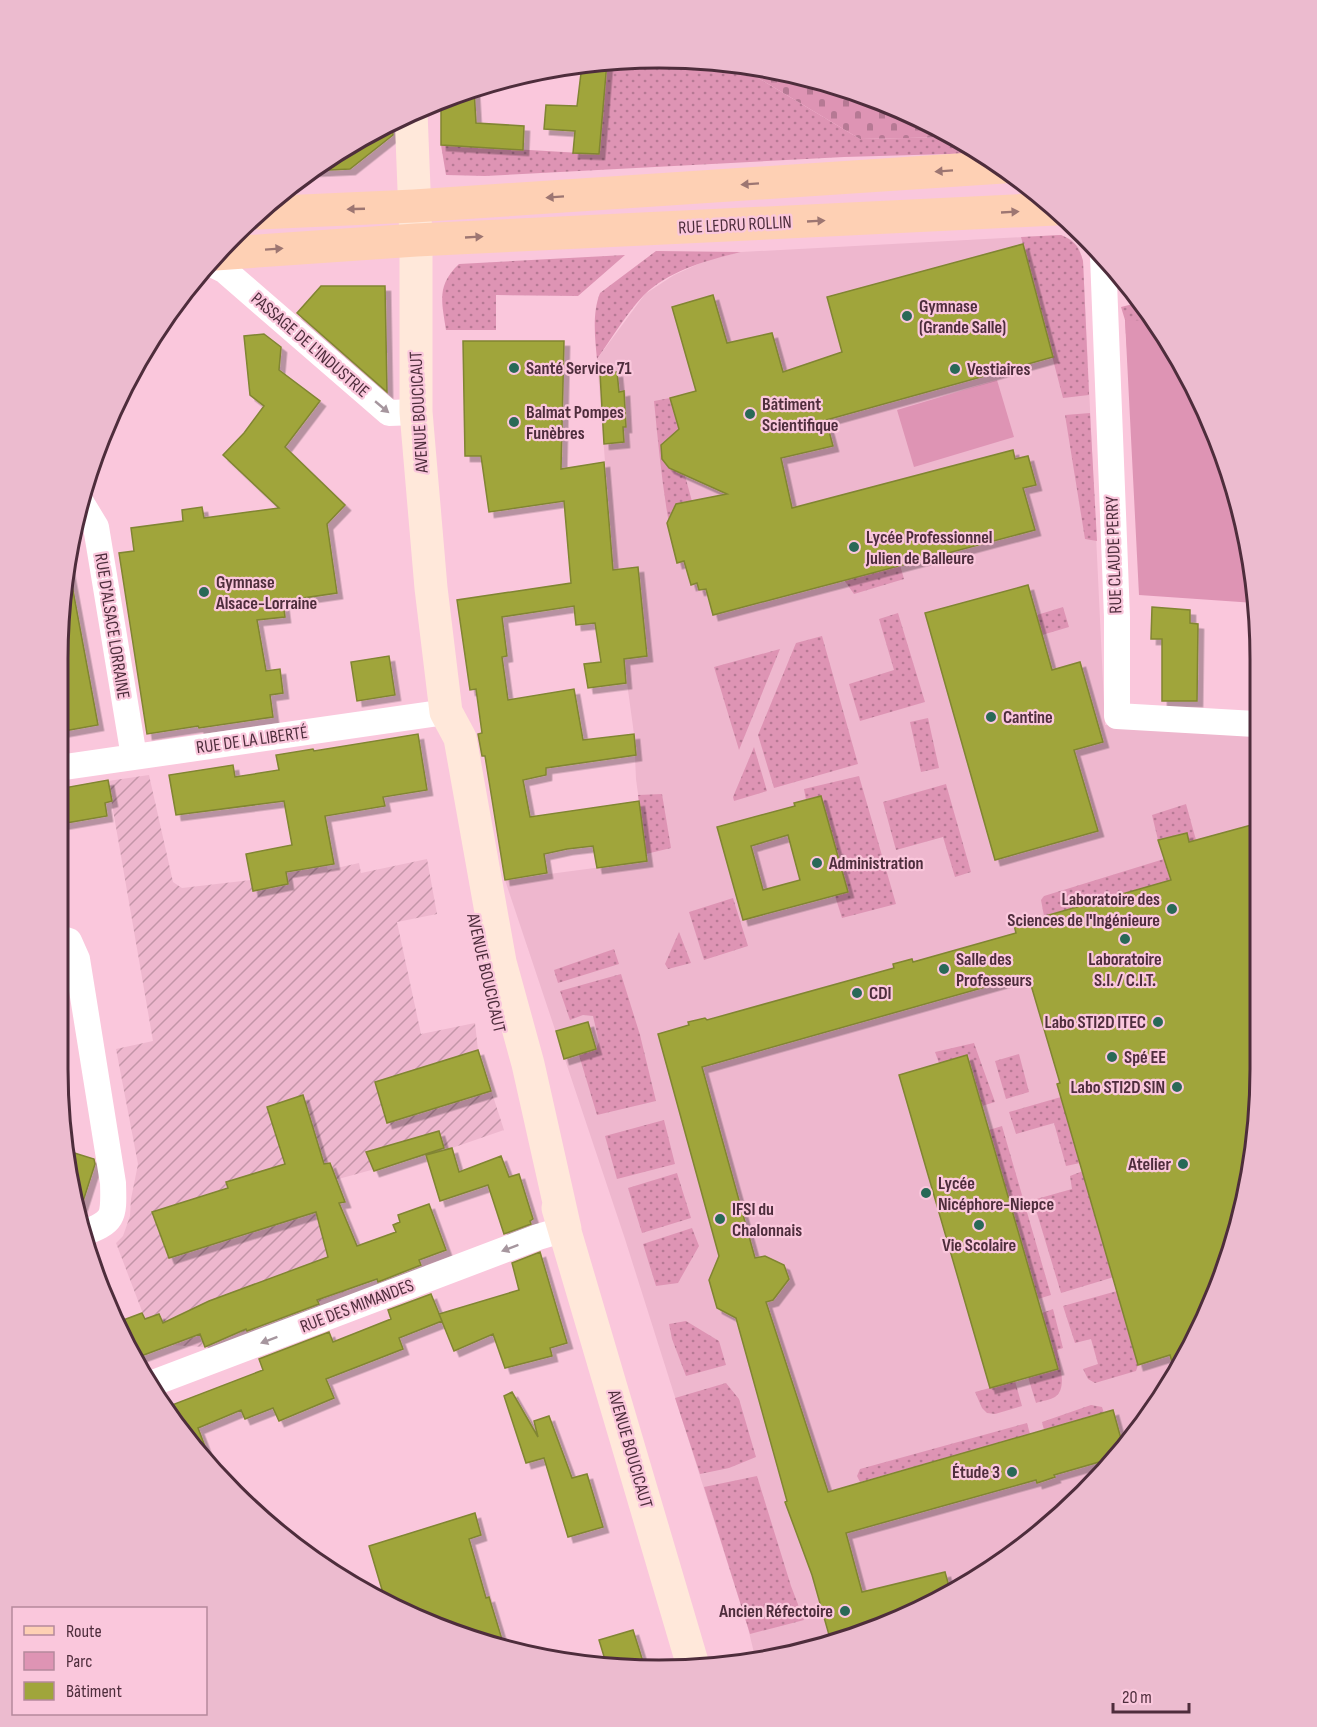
<svg xmlns="http://www.w3.org/2000/svg" width="1317" height="1727" font-family="'Sofia Sans Condensed',sans-serif">
<style>
.built{fill:#eeb7ce}
.industrial{fill:url(#industrial-furrows)}
.grass{fill:url(#grass-dots)}
.cemetery{fill:url(#cemetery-stones)}
.green{fill:#de94b4}
.building{fill:#a0a53b;stroke:#818532;stroke-width:1.5;fill-rule:evenodd;filter:url(#shadow)}
.lines{fill:none;stroke-linecap:round;stroke-linejoin:round}
.street{stroke:#fff;stroke-width:26}
.secondary{stroke:#ffe8da;stroke-width:33}
.primary{stroke:#fed0b4;stroke-width:33}
.oneway{fill:#9d7672}
.oneway2{fill:#a6969e}
.poi-dot{fill:#296957;stroke:#fac7dc;stroke-width:2}
.labels{text-anchor:middle;dominant-baseline:central;stroke-width:4.5;stroke-linejoin:round;paint-order:stroke}
.street-label{font-size:18px;fill:#4e2d3c;stroke:#fac7dc}
.poi-label{font-size:18px;font-weight:bold;fill:#4e2d3c;stroke:#fac7dc;text-anchor:start}
.rim{fill:none;stroke:#4e2d3c;stroke-width:3}
</style>
<defs>
<pattern id="industrial-furrows" width="10" height="10" patternUnits="userSpaceOnUse" patternTransform="scale(1.5)"><rect width="10" height="10" fill="#eeb7ce"/><path d="M-1 1l2-2M0 10L10 0M9 11l2-2" fill="none" stroke="#c395a8"/></pattern>
<pattern id="grass-dots" width="8" height="8" patternUnits="userSpaceOnUse" patternTransform="scale(1.5)"><rect width="8" height="8" fill="#de94b4"/><path d="M2 2h.1M6 6h.1" fill="none" stroke="#b67994" stroke-width="1.8" stroke-linecap="round"/></pattern>
<pattern id="cemetery-stones" width="16" height="16" patternUnits="userSpaceOnUse" patternTransform="scale(1.5)"><rect width="16" height="16" fill="#de94b4"/><path d="M2 7V4a2 2 0 0 1 4 0v3zM10 15v-3a2 2 0 0 1 4 0v3z" fill="#b67994"/></pattern>
<filter id="shadow"><feDropShadow dx="5.5" dy="5.5" stdDeviation="0" flood-color="#0004"/></filter>
</defs>
<rect width="100%" height="100%" fill="#fac7dc"/>
<path class="built" d="M1061,235L1072,240L1079,248L1083,261L1105,725L1255,734V1147L1214,1298L1159,1402L1084,1494L993,1568L852,1638L755,1657L748,1628L625,1239L505,880L647,861L636,779L634,734L616,602L597,359L645,294L674,275L707,260L741,252Z"/>
<path class="industrial" d="M149,775L173,882L182,888L251,880L326,865L328,870L359,863L361,873L427,859L437,914L397,922L421,1034L475,1023L478,1050L504,1130L452,1148L331,1181L369,1282L205,1347L171,1345L160,1314L145,1319L116,1243L123,1236L130,1216L131,1199L138,1164L116,1049L153,1041L108,781Z"/>
<path class="grass" d="M658,57L735,64L860,139L953,137L984,153L844,157L485,176L446,175L441,145L598,154L608,62Z
M1061,235C1075,241 1079,247 1083,261L1089,395L1063,398L1021,237Z
M656,251L741,252C708,260 670,270 644,295C626,314 612,338 597,359C595,339 592,313 600,293Z
M625,255L578,296L496,295V330H446C442,302 436,286 459,264Z
M1141,302L1158,324L1130,393L1125,320L1121,307Z
M670,398L680,430L662,443C660,459 667,473 684,472L696,516L721,496L773,481L675,555C664,504 659,453 654,401Z
M1090,413L1097,541L1085,539L1065,415Z
M900,565L904,579L854,594L844,580Z
M1063,607L1069,627L1042,635L1037,615Z
M898,613L925,702L860,721L849,684L894,670L879,619Z
M822,636L858,764L774,788L758,735L796,643Z
M780,649L739,750L714,667Z
M928,718L939,768L921,772L910,722Z
M754,747L767,791L734,801L733,797Z
M859,776L896,904L842,918L835,896L848,892L821,796L806,800L804,789Z
M946,784L971,872L955,877L943,837L896,850L883,802Z
M662,794L671,848L646,854L638,795Z
M1186,804L1196,840L1189,842L1187,833L1158,840L1152,815Z
M1164,859L1199,873L1044,916L1041,900L1044,896Z
M733,898L748,946L704,960L689,912Z
M679,932L691,963L668,969L665,964Z
M614,949L619,964L558,983L554,970Z
M621,974L640,1035L656,1101L597,1115L579,1055L596,1049L599,1042L593,1016L583,1015L570,1020L560,991Z
M974,1043L995,1102L982,1106L968,1055L939,1063L935,1052Z
M1019,1054L1029,1092L1006,1099L995,1061Z
M1061,1097L1080,1163L1066,1166L1054,1123L1016,1134L1009,1112Z
M664,1120L675,1164L617,1179L605,1136Z
M1002,1126L1051,1295L1038,1299L989,1130Z
M1083,1171L1114,1277L1061,1293L1033,1200L1072,1189L1070,1176Z
M677,1173L691,1218L642,1233L628,1188Z
M692,1228L699,1246L678,1283L656,1286L643,1244Z
M1117,1291L1138,1365L1136,1371L1095,1383L1088,1379L1083,1369L1098,1364L1091,1339L1075,1343L1063,1306Z
M1053,1309L1063,1348L1057,1350C1059,1362 1068,1389 1055,1397C1050,1400 1041,1401 1036,1403L1028,1377L1058,1368L1042,1313Z
M686,1321L719,1341L726,1365L686,1376L672,1339L669,1324Z
M1015,1381L1022,1406L995,1414L987,1413L982,1408L975,1392Z
M726,1383L739,1399L756,1457L729,1468L700,1474L675,1398Z
M1091,1405L1102,1407L1104,1413L1044,1430L1042,1422Z
M1027,1423L1030,1434L860,1482L857,1476L860,1469Z
M757,1476L791,1586L804,1620L750,1634L704,1487Z"/>
<path class="cemetery" d="M735,64L776,68L888,103L953,137L860,139Z"/>
<path class="green" d="M1125,320L1156,321L1158,324L1214,429L1255,580V603L1139,595Z
M997,380L1014,437L914,467L897,410Z"/>
<path class="building" d="M607,62L599,154L573,153L575,131L544,129L546,105L577,106L582,65Z
M474,89L476,123L524,126L523,150L441,145V99Z
M392,122L393,135L350,169L309,171L324,159Z
M1023,244L1053,357L826,420L833,446L781,458L792,508L1013,450L1015,459L1028,456L1036,485L1023,488L1035,530L713,615L706,589L699,590L697,583L691,585L684,561L677,563L667,523L676,504L727,494L669,468L662,459L661,445L679,429L670,398L696,391L672,307L713,295L727,343L772,333L783,372L842,352L827,297Z
M321,286H385L387,392L297,313Z
M264,334L281,347L279,370L320,401L285,447L345,505L327,524L337,593L283,601L285,617L257,620L266,671L280,669L283,693L270,695L273,717L199,728L198,726L147,734L119,553L134,551L131,528L183,521L182,510L202,507L204,518L279,508L223,455L244,433L264,406L250,395L244,336Z
M463,341H564L561,469L604,462L613,570L638,567L647,656L624,659L626,683L588,688L584,664L601,662L595,623L576,625L574,606L502,617L507,656L502,657L508,700L574,689L583,740L634,734L636,755L546,768V775L523,780L530,817L639,801L647,861L597,868L593,846L567,849L544,854L547,873L505,880L485,756H482L478,734L482,733L476,689L470,690L457,600L571,583L564,501L489,512L481,456H465Z
M617,372L619,392L624,391L626,427H623L624,442L604,444L600,373Z
M67,569H69L98,725L58,732V620Z
M1028,585L1052,670L1080,662L1103,742L1074,750L1098,831L995,860L925,613Z
M1152,607L1190,610V623L1198,624L1197,701H1162V639H1151Z
M389,656L395,695L357,701L351,662Z
M418,734L427,790L383,797L385,806L325,816L334,864L286,872L288,884L253,891L246,854L292,845L284,801L176,815L169,775L233,765L235,777L279,770L276,755L313,749L314,751Z
M108,780L112,801L105,803L107,816L60,824L58,789Z
M821,796L848,892L743,920L717,827L795,806L794,803ZM788,835L800,880L763,890L751,846Z
M1255,824V1147L1214,1298L1175,1373L1170,1355L1138,1365L1057,1084L1060,1083L1028,975L702,1067L755,1258L765,1256L784,1265L789,1279L773,1300L766,1302L828,1492L1113,1410L1123,1446L1113,1458L1054,1475L1055,1477L1037,1483L1036,1480L846,1533L862,1592L945,1572L950,1590L852,1638L831,1642L812,1575L785,1502L787,1501L736,1318L717,1308L709,1280L719,1256L658,1034L689,1025L688,1022L705,1018L707,1020L894,968L893,964L912,959L913,962L1016,933L1014,925L1171,880L1158,840L1187,833L1189,842Z
M588,1022L596,1049L564,1059L556,1031Z
M478,1050L491,1091L387,1123L375,1082Z
M967,1055L1058,1369L990,1388L899,1075Z
M303,1095L324,1164L330,1163L345,1202L339,1203L357,1246L396,1232L393,1225L400,1222L398,1215L429,1204L446,1250L419,1260L421,1265L378,1282L377,1279L317,1300L319,1304L247,1331L246,1329L205,1347L200,1334L133,1359L118,1322L142,1313L145,1319L159,1314L163,1323L209,1301L328,1257L316,1212L169,1258L152,1212L228,1188L226,1182L285,1164L267,1107Z
M439,1131L444,1148L374,1171L366,1152Z
M452,1148L459,1172L501,1156L509,1177L519,1174L533,1219L530,1221L531,1224L504,1234L488,1185L440,1201L426,1155Z
M68,1151L94,1159L95,1164L77,1220Z
M540,1252L567,1343L550,1348L552,1356L505,1368L493,1334L454,1351L439,1314L519,1290L512,1263Z
M431,1294L442,1321L399,1338L403,1349L326,1379L334,1398L279,1421L273,1408L245,1419L241,1410L198,1428L212,1465L210,1466L182,1435L164,1408L263,1370L259,1359L329,1332L333,1342L391,1319L388,1310Z
M512,1392L538,1437L534,1421L549,1416L572,1478L587,1474L603,1527L568,1537L544,1458L526,1463L504,1396Z
M475,1513L481,1535L469,1539L486,1598L489,1597L504,1646L392,1608L386,1603L369,1546Z
M633,1630L644,1665L606,1663L599,1640Z"/>
<g class="lines">
<path class="street" d="M1103,256L1117,617V716L1255,724
M208,262L224,270L389,413L416,412
M79,499L96,527L134,757
M58,768L446,712
M57,937L69,941L77,959L113,1183C114,1217 115,1222 81,1234
M148,1385L538,1237L565,1229"/>
<path class="secondary" d="M411,112L416,240V412L431,588L446,712L460,738L500,962L528,1064L565,1229
M558,1208L694,1669"/>
<path class="primary" d="M258,213L414,206L1003,167
M215,254L416,240L1055,209"/>
</g>
<defs><path id="oneway-solid" d="M-6-.8H1V-3.2L6.5 0L1 3.2V.8H-6Z" transform="scale(1.5)"/></defs>
<g class="oneway">
<use href="#oneway-solid" transform="translate(944 171) rotate(176)"/>
<use href="#oneway-solid" transform="translate(750 184) rotate(176)"/>
<use href="#oneway-solid" transform="translate(555 197) rotate(176)"/>
<use href="#oneway-solid" transform="translate(356 209) rotate(178)"/>
<use href="#oneway-solid" transform="translate(1010 212) rotate(-3)"/>
<use href="#oneway-solid" transform="translate(816 221) rotate(-3)"/>
<use href="#oneway-solid" transform="translate(474 237) rotate(-3)"/>
<use href="#oneway-solid" transform="translate(274 249) rotate(-4)"/>
</g>
<g class="oneway2">
<use href="#oneway-solid" transform="translate(382 407) rotate(40)"/>
<use href="#oneway-solid" transform="translate(510 1248) rotate(159)"/>
<use href="#oneway-solid" transform="translate(269 1340) rotate(159)"/>
</g>
<g class="poi-dot">
<circle cx="907" cy="316" r="6"/>
<circle cx="514" cy="368" r="6"/>
<circle cx="955" cy="369" r="6"/>
<circle cx="750" cy="414" r="6"/>
<circle cx="514" cy="422" r="6"/>
<circle cx="854" cy="547" r="6"/>
<circle cx="204" cy="592" r="6"/>
<circle cx="991" cy="717" r="6"/>
<circle cx="817" cy="863" r="6"/>
<circle cx="1172" cy="909" r="6"/>
<circle cx="1125" cy="939" r="6"/>
<circle cx="944" cy="969" r="6"/>
<circle cx="857" cy="993" r="6"/>
<circle cx="1158" cy="1022" r="6"/>
<circle cx="1112" cy="1057" r="6"/>
<circle cx="1177" cy="1087" r="6"/>
<circle cx="1183" cy="1164" r="6"/>
<circle cx="926" cy="1193" r="6"/>
<circle cx="720" cy="1219" r="6"/>
<circle cx="979" cy="1225" r="6"/>
<circle cx="1012" cy="1472" r="6"/>
<circle cx="845" cy="1611" r="6"/>
</g>
<g class="labels">
<g class="street-label">
<text transform="translate(735 225) rotate(-3)">RUE LEDRU ROLLIN</text>
<text transform="translate(310 345) rotate(41)">PASSAGE DE L'INDUSTRIE</text>
<text transform="translate(419 412) rotate(-93)">AVENUE BOUCICAUT</text>
<text transform="translate(1114 555) rotate(-92)">RUE CLAUDE PERRY</text>
<text transform="translate(112 626) rotate(81)">RUE D'ALSACE LORRAINE</text>
<text transform="translate(252 740) rotate(-8)">RUE DE LA LIBERTÉ</text>
<text transform="translate(486 973) rotate(77)">AVENUE BOUCICAUT</text>
<text transform="translate(357 1306) rotate(-21)">RUE DES MIMANDES</text>
<text transform="translate(630 1449) rotate(74)">AVENUE BOUCICAUT</text>
</g>
<g class="poi-label">
<text x="919" y="306">Gymnase<tspan x="919" dy="21">(Grande Salle)</tspan></text>
<text x="526" y="368">Santé Service 71</text>
<text x="967" y="369">Vestiaires</text>
<text x="762" y="404">Bâtiment<tspan x="762" dy="21">Scientifique</tspan></text>
<text x="526" y="412">Balmat Pompes<tspan x="526" dy="21">Funèbres</tspan></text>
<text x="866" y="537">Lycée Professionnel<tspan x="866" dy="21">Julien de Balleure</tspan></text>
<text x="216" y="582">Gymnase<tspan x="216" dy="21">Alsace-Lorraine</tspan></text>
<text x="1003" y="717">Cantine</text>
<text x="829" y="863">Administration</text>
<text x="1160" y="899" text-anchor="end">Laboratoire des<tspan x="1160" dy="21">Sciences de l'Ingénieure</tspan></text>
<text x="956" y="959">Salle des<tspan x="956" dy="21">Professeurs</tspan></text>
<text x="1125" y="959" text-anchor="middle">Laboratoire<tspan x="1125" dy="21">S.I. / C.I.T.</tspan></text>
<text x="869" y="993">CDI</text>
<text x="1146" y="1022" text-anchor="end">Labo STI2D ITEC</text>
<text x="1124" y="1057">Spé EE</text>
<text x="1165" y="1087" text-anchor="end">Labo STI2D SIN</text>
<text x="1171" y="1164" text-anchor="end">Atelier</text>
<text x="938" y="1183">Lycée<tspan x="938" dy="21">Nicéphore-Niepce</tspan></text>
<text x="732" y="1209">IFSI du<tspan x="732" dy="21">Chalonnais</tspan></text>
<text x="979" y="1245" text-anchor="middle">Vie Scolaire</text>
<text x="1000" y="1472" text-anchor="end">Étude 3</text>
<text x="833" y="1611" text-anchor="end">Ancien Réfectoire</text>
</g>
</g>
<path d="M0 0H1317V1727H0ZM659 68H659A591 591 0 0 1 1250 659V1069A591 591 0 0 1 659 1660H659A591 591 0 0 1 68 1069V659A591 591 0 0 1 659 68Z" fill="#ecbbcf" fill-rule="evenodd"/>
<path class="rim" d="M659 68H659A591 591 0 0 1 1250 659V1069A591 591 0 0 1 659 1660H659A591 591 0 0 1 68 1069V659A591 591 0 0 1 659 68Z"/>
<rect x="12" y="1607" width="195" height="108" fill="#fac7dc" stroke="#b5899c" stroke-width="1.5"/>
<rect x="24" y="1626" width="30" height="9" fill="#fed0b4" stroke="#b5899c" stroke-width="1.5"/>
<text x="66" y="1637" font-size="18" fill="#4e2d3c">Route</text>
<rect x="24" y="1652" width="30" height="18" fill="#de94b4" stroke="#b5899c" stroke-width="1.5"/>
<text x="66" y="1667" font-size="18" fill="#4e2d3c">Parc</text>
<rect x="24" y="1682" width="30" height="18" fill="#a0a53b" stroke="#b5899c" stroke-width="1.5"/>
<text x="66" y="1697" font-size="18" fill="#4e2d3c">Bâtiment</text>
<path d="M1113 1703v9h76v-9" fill="none" stroke="#4e2d3c" stroke-width="3"/>
<text x="1122" y="1703" font-size="18" fill="#4e2d3c" stroke="#fac7dc" stroke-width="4.5" paint-order="stroke">20 m</text>
</svg>
